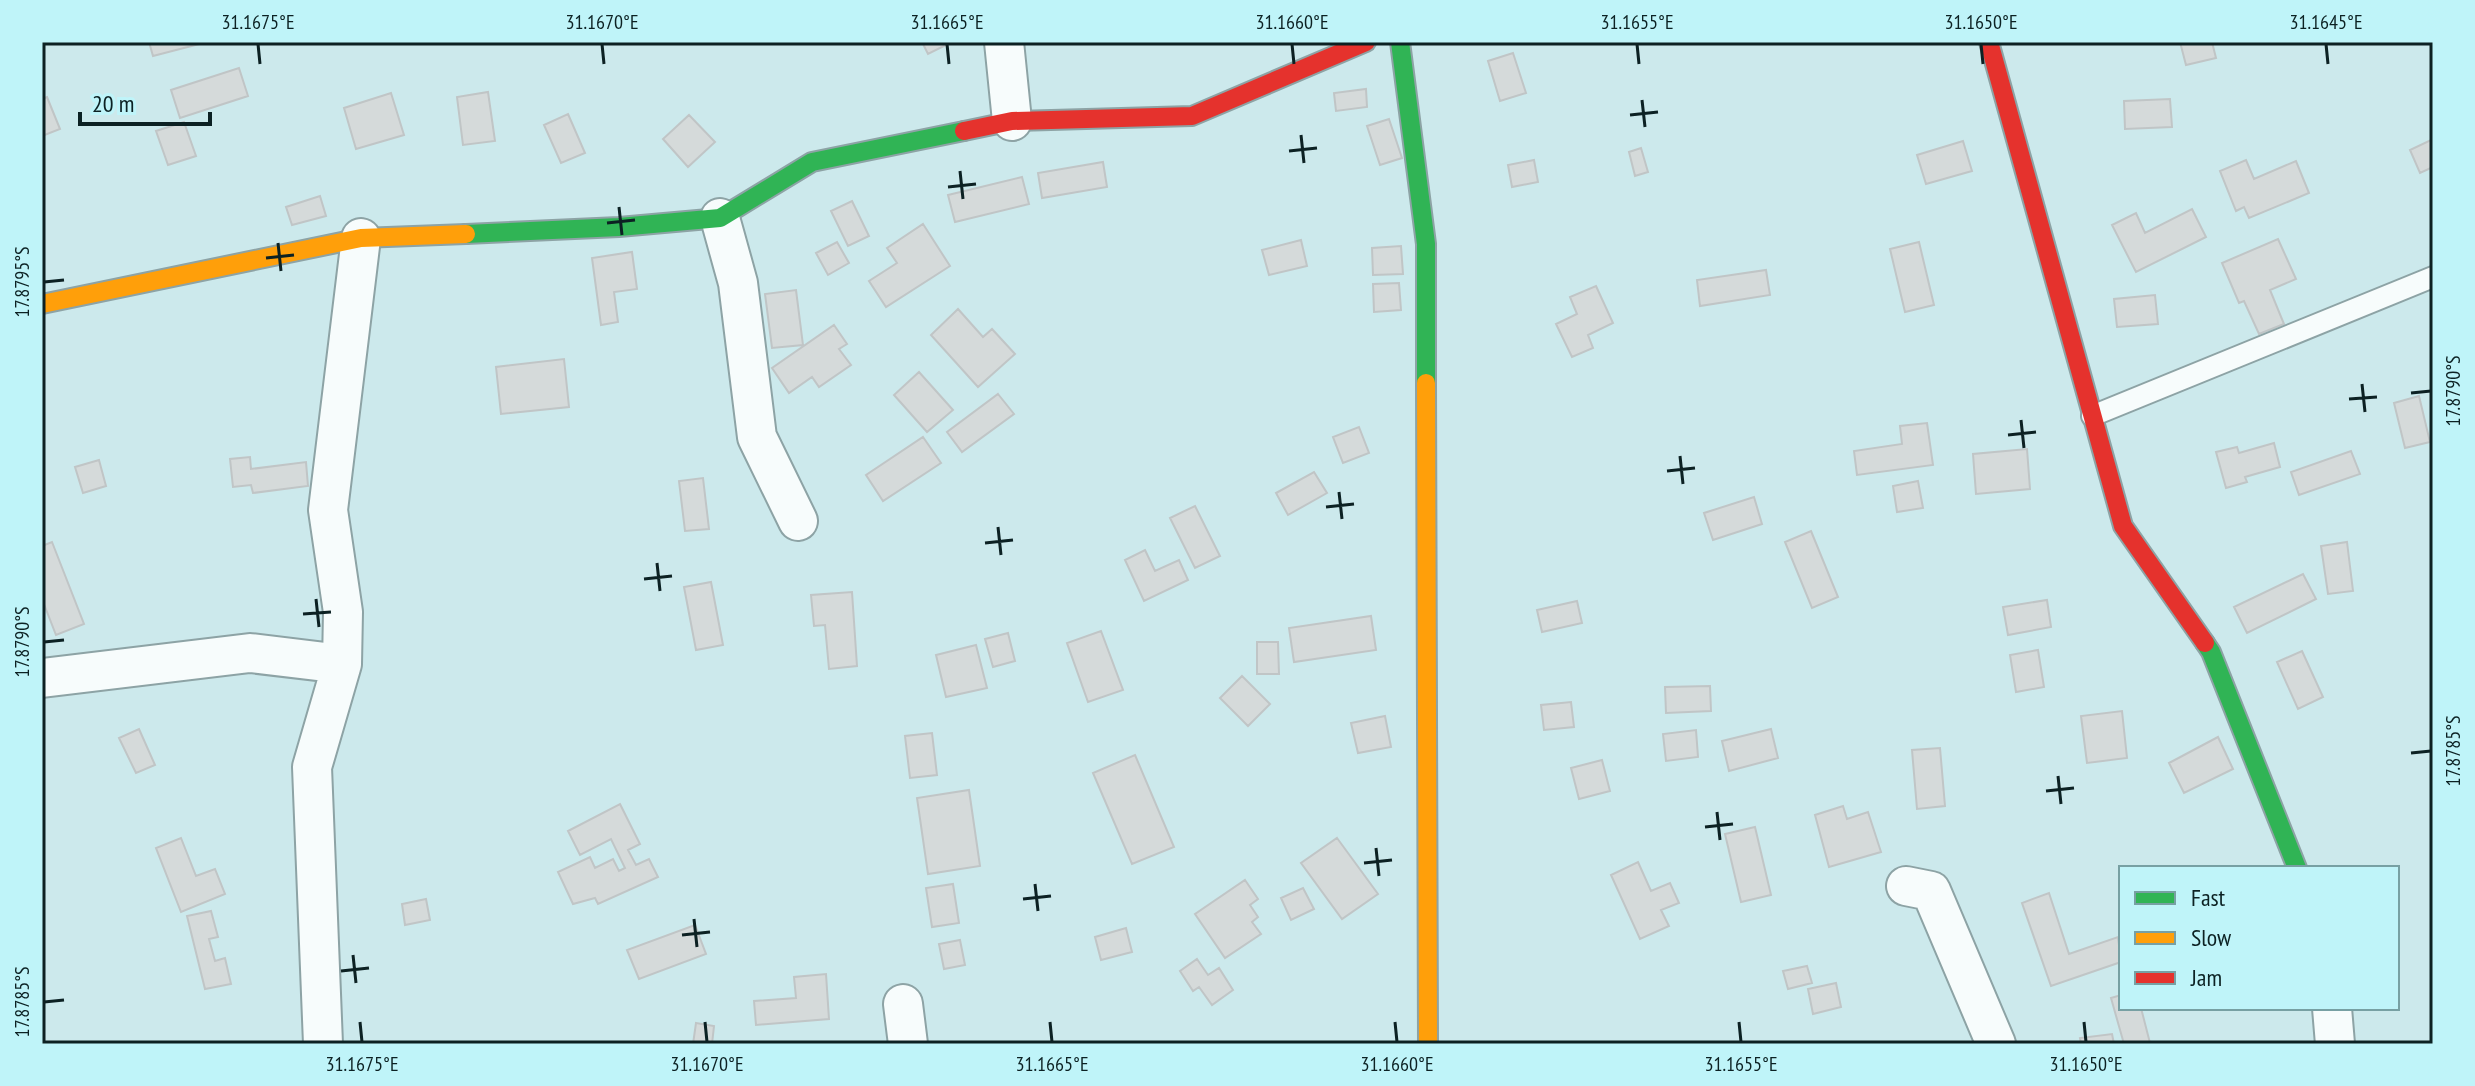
<svg xmlns="http://www.w3.org/2000/svg" width="2475" height="1086" font-family="'PT Sans Narrow',sans-serif">
<style>
.building{fill:#d5dada;stroke:#c0c5c6;stroke-width:2}
.lines{fill:none;stroke-linecap:round;stroke-linejoin:round}
.lane-casing{stroke:#8da3a5;stroke-width:24}
.street-casing{stroke:#8da3a5;stroke-width:42}
.fast-casing{stroke:#8da3a5;stroke-width:22}
.slow-casing{stroke:#8da3a5;stroke-width:22}
.jam-casing{stroke:#8da3a5;stroke-width:22}
.lane{stroke:#f7fcfc;stroke-width:20}
.street{stroke:#f7fcfc;stroke-width:38}
.fast{stroke:#30b455;stroke-width:18}
.slow{stroke:#ff9f0a;stroke-width:18}
.jam{stroke:#e5322d;stroke-width:18}
.ticks{fill:none;stroke:#0c2123;stroke-width:3}
.neatline{fill:none;stroke:#0c2123;stroke-width:3}
.ticks-label{font-size:20px;text-anchor:middle;fill:#0c2123}
</style>
<rect width="100%" height="100%" fill="#cce9ec"/>
<path class="building" d="M149,42H207L153,56Z
M922,42H952L928,54Z
M2180,42H2212L2216,58L2186,65Z
M1513,53L1526,93L1500,101L1488,61Z
M239,68L248,96L180,118L171,90Z
M1366,89L1367,107L1336,111L1334,93Z
M488,92L495,141L463,145L457,97Z
M391,93L404,135L356,149L344,108Z
M47,97L60,129L42,136V99Z
M2170,99L2172,127L2125,129L2124,101Z
M568,114L585,153L561,163L544,125Z
M689,115L715,142L688,167L663,139Z
M1389,119L1402,158L1380,165L1367,126Z
M184,122L196,156L168,165L156,131Z
M2433,139V167L2420,173L2410,150Z
M1963,141L1972,171L1926,184L1917,155Z
M1641,148L1648,172L1635,176L1629,152Z
M1534,160L1538,182L1512,187L1508,165Z
M2246,160L2254,179L2296,161L2309,193L2249,218L2244,207L2236,211L2220,171Z
M1103,162L1107,187L1042,198L1038,173Z
M1022,177L1029,204L955,222L948,195Z
M320,196L326,216L292,225L286,207Z
M852,201L869,236L848,246L831,211Z
M2192,209L2206,237L2136,272L2112,225L2136,213L2145,233Z
M923,224L950,266L886,307L869,281L897,263L887,248Z
M2278,239L2296,279L2270,290L2284,324L2259,334L2244,301L2239,303L2222,263Z
M1301,240L1307,266L1269,275L1262,250Z
M837,242L849,263L828,275L816,253Z
M1919,242L1934,305L1905,312L1890,249Z
M1401,246L1403,274L1373,275L1372,248Z
M632,252L637,289L614,292L618,322L601,325L592,258Z
M1766,270L1770,295L1700,306L1697,280Z
M1399,283L1401,310L1374,312L1373,284Z
M1596,286L1613,323L1588,335L1593,348L1572,357L1556,324L1577,314L1570,297Z
M796,290L803,345L772,348L765,294Z
M2155,295L2158,324L2117,327L2114,299Z
M958,309L983,337L992,329L1015,354L978,387L931,335Z
M834,325L847,344L839,349L851,365L819,387L812,377L789,393L772,368Z
M564,359L569,407L501,414L496,367Z
M919,372L953,410L927,432L894,395Z
M998,394L1014,414L962,452L947,432Z
M2419,396L2430,442L2405,448L2394,403Z
M1927,423L1933,465L1857,475L1854,451L1902,444L1900,426Z
M1359,427L1369,453L1343,463L1333,437Z
M923,437L941,463L883,501L866,475Z
M2274,443L2280,467L2245,477L2247,482L2226,488L2216,452L2237,447L2239,453Z
M2027,449L2030,489L1976,494L1973,454Z
M2351,451L2360,474L2299,495L2291,472Z
M250,457L251,469L306,462L308,486L253,493L251,485L233,487L230,459Z
M99,460L106,486L83,493L75,467Z
M1314,472L1327,493L1288,515L1276,493Z
M703,478L709,529L685,531L679,481Z
M1918,481L1923,508L1897,512L1893,486Z
M1754,497L1762,524L1713,540L1704,513Z
M1195,506L1220,556L1195,568L1170,518Z
M1811,531L1838,597L1812,608L1785,542Z
M52,542L84,624L56,635L42,599V546Z
M2347,542L2353,591L2328,594L2321,546Z
M1145,550L1155,571L1179,560L1188,580L1144,601L1125,560Z
M2303,574L2316,599L2247,633L2234,607Z
M711,582L723,645L696,650L684,587Z
M852,592L857,666L829,669L825,625L814,626L811,595Z
M2047,600L2051,627L2008,635L2003,607Z
M1577,601L1582,623L1542,632L1537,610Z
M1371,616L1376,650L1294,662L1289,628Z
M1101,631L1123,690L1088,702L1067,643Z
M1008,633L1015,661L993,667L985,639Z
M1257,642H1278L1279,674H1257Z
M976,645L987,688L946,697L936,655Z
M2038,650L2044,687L2016,692L2010,655Z
M2302,651L2323,697L2298,709L2277,662Z
M1242,676L1270,704L1248,726L1220,698Z
M1710,686L1711,711L1666,713L1665,687Z
M1571,702L1574,727L1544,730L1541,705Z
M2122,711L2127,758L2087,763L2081,716Z
M1385,716L1391,747L1358,753L1351,723Z
M139,729L155,765L136,773L119,738Z
M1771,729L1778,758L1729,771L1722,741Z
M1696,730L1698,757L1666,761L1663,734Z
M932,733L937,775L910,778L905,736Z
M2218,737L2233,769L2184,793L2169,763Z
M1940,748L1945,806L1917,809L1912,750Z
M1135,755L1174,847L1132,864L1093,773Z
M1602,760L1610,791L1579,799L1571,768Z
M969,790L980,866L928,874L917,798Z
M620,804L640,844L628,850L636,865L649,859L658,877L598,904L595,898L573,904L558,872L590,857L595,868L613,859L619,871L625,868L611,839L580,855L568,831Z
M1843,806L1847,819L1868,812L1881,852L1829,867L1815,815Z
M1755,827L1771,895L1741,902L1725,834Z
M181,838L196,876L215,869L225,894L181,912L156,848Z
M1337,838L1378,894L1342,919L1301,863Z
M1638,862L1651,891L1670,883L1679,903L1661,910L1669,926L1640,939L1611,875Z
M1245,880L1258,899L1250,905L1258,917L1252,922L1261,934L1225,958L1195,914Z
M953,884L959,923L932,927L926,888Z
M1303,888L1314,909L1291,920L1281,898Z
M2049,893L2069,954L2118,937L2121,962L2051,986L2022,903Z
M426,899L430,920L405,925L402,904Z
M211,911L218,937L209,939L215,961L225,958L231,984L205,989L187,916Z
M695,925L706,954L639,979L627,950Z
M1126,928L1132,952L1101,960L1095,937Z
M960,940L965,965L944,969L939,944Z
M1197,959L1208,975L1219,968L1233,990L1212,1005L1199,987L1193,991L1180,971Z
M1807,966L1812,983L1788,989L1783,971Z
M826,974L829,1019L756,1025L754,1001L796,998L794,977Z
M1836,983L1841,1007L1813,1014L1808,989Z
M2121,995V1008H2141L2150,1043L2124,1044L2111,998Z
M696,1023L714,1026L712,1044H693Z
M2112,1034L2114,1044H2081L2080,1038Z"/>
<g class="lines">
<defs>
<path id="lane" d="M2092,416L2433,277"/>
<path id="street" d="M1004,42L1012,121
M720,218L738,283L757,437L798,521
M42,678L250,653L342,664
M1906,886L1931,891L1996,1044
M903,1004L908,1044
M2332,1008L2335,1044
M323,1044L312,767L342,664L343,612L328,510L361,238"/>
<path id="fast" d="M1400,42L1426,244V383
M466,234L619,227L720,218L812,162L964,131
M2205,643L2211,652L2297,868"/>
<path id="slow" d="M42,304L361,238L466,234
M1426,383L1428,1044"/>
<path id="jam" d="M1989,42L2123,526L2205,643
M964,131L1012,121L1192,116L1366,42"/>
</defs>
<use href="#lane" class="lane-casing"/>
<use href="#street" class="street-casing"/>
<use href="#fast" class="fast-casing"/>
<use href="#slow" class="slow-casing"/>
<use href="#jam" class="jam-casing"/>
<use href="#lane" class="lane"/>
<use href="#street" class="street"/>
<use href="#fast" class="fast"/>
<use href="#slow" class="slow"/>
<use href="#jam" class="jam"/>
</g>
<path class="ticks" d="M258,44L260,64M602,44L604,64M947,44L949,64M1292,44L1294,64M1637,44L1639,64M1981,44L1983,64M2326,44L2328,64M1642,100L1645,127M1630,115L1658,112M1301,135L1304,163M1289,151L1317,148M960,171L963,199M948,187L976,184M619,207L622,235M607,223L635,220M278,243L281,271M266,258L294,255M44,282L64,280M2362,384L2365,412M2411,393L2431,391M2349,399L2377,397M2021,420L2024,448M2008,435L2036,432M1680,456L1683,484M1667,471L1695,468M1339,492L1342,519M1326,507L1354,504M998,527L1001,555M985,543L1013,540M657,563L660,591M644,579L672,576M316,599L319,627M303,614L331,612M44,642L64,640M2411,753L2431,751M2058,776L2061,804M2046,791L2074,788M1717,812L1720,840M1705,827L1733,824M1376,848L1379,876M1364,863L1392,860M1035,884L1038,911M1023,899L1051,896M694,919L697,947M682,935L710,932M353,955L356,983M341,971L369,968M44,1002L64,1000M360,1022L362,1042M705,1022L707,1042M1050,1022L1052,1042M1395,1022L1397,1042M1739,1022L1741,1042M2084,1022L2086,1042"/>
<rect width="2475" height="1086" fill="none" stroke="#bff4f9" stroke-width="88"/>
<rect x="2119" y="866" width="280" height="144" fill="#bff4f9" stroke="#77a0a3" stroke-width="2"/>
<rect x="2135" y="892" width="40" height="12" fill="#30b455" stroke="#77a0a3" stroke-width="2"/>
<text x="2191" y="906" font-size="24" fill="#0c2123">Fast</text>
<rect x="2135" y="932" width="40" height="12" fill="#ff9f0a" stroke="#77a0a3" stroke-width="2"/>
<text x="2191" y="946" font-size="24" fill="#0c2123">Slow</text>
<rect x="2135" y="972" width="40" height="12" fill="#e5322d" stroke="#77a0a3" stroke-width="2"/>
<text x="2191" y="986" font-size="24" fill="#0c2123">Jam</text>
<path d="M80 112v12h130v-12" fill="none" stroke="#0c2123" stroke-width="4"/>
<text x="92" y="112" font-size="24" fill="#0c2123" stroke="#bff4f9" stroke-width="6" paint-order="stroke">20 m</text>
<rect x="44" y="44" width="2387" height="998" class="neatline"/>
<g class="ticks-label">
<text x="258" y="29">31.1675°E</text>
<text x="602" y="29">31.1670°E</text>
<text x="947" y="29">31.1665°E</text>
<text x="1292" y="29">31.1660°E</text>
<text x="1637" y="29">31.1655°E</text>
<text x="1981" y="29">31.1650°E</text>
<text x="2326" y="29">31.1645°E</text>
<text transform="translate(22 282) rotate(-90)" y="7">17.8795°S</text>
<text transform="translate(2453 391) rotate(-90)" y="7">17.8790°S</text>
<text transform="translate(22 642) rotate(-90)" y="7">17.8790°S</text>
<text transform="translate(2453 751) rotate(-90)" y="7">17.8785°S</text>
<text transform="translate(22 1002) rotate(-90)" y="7">17.8785°S</text>
<text x="362" y="1071">31.1675°E</text>
<text x="707" y="1071">31.1670°E</text>
<text x="1052" y="1071">31.1665°E</text>
<text x="1397" y="1071">31.1660°E</text>
<text x="1741" y="1071">31.1655°E</text>
<text x="2086" y="1071">31.1650°E</text>
</g>
</svg>
